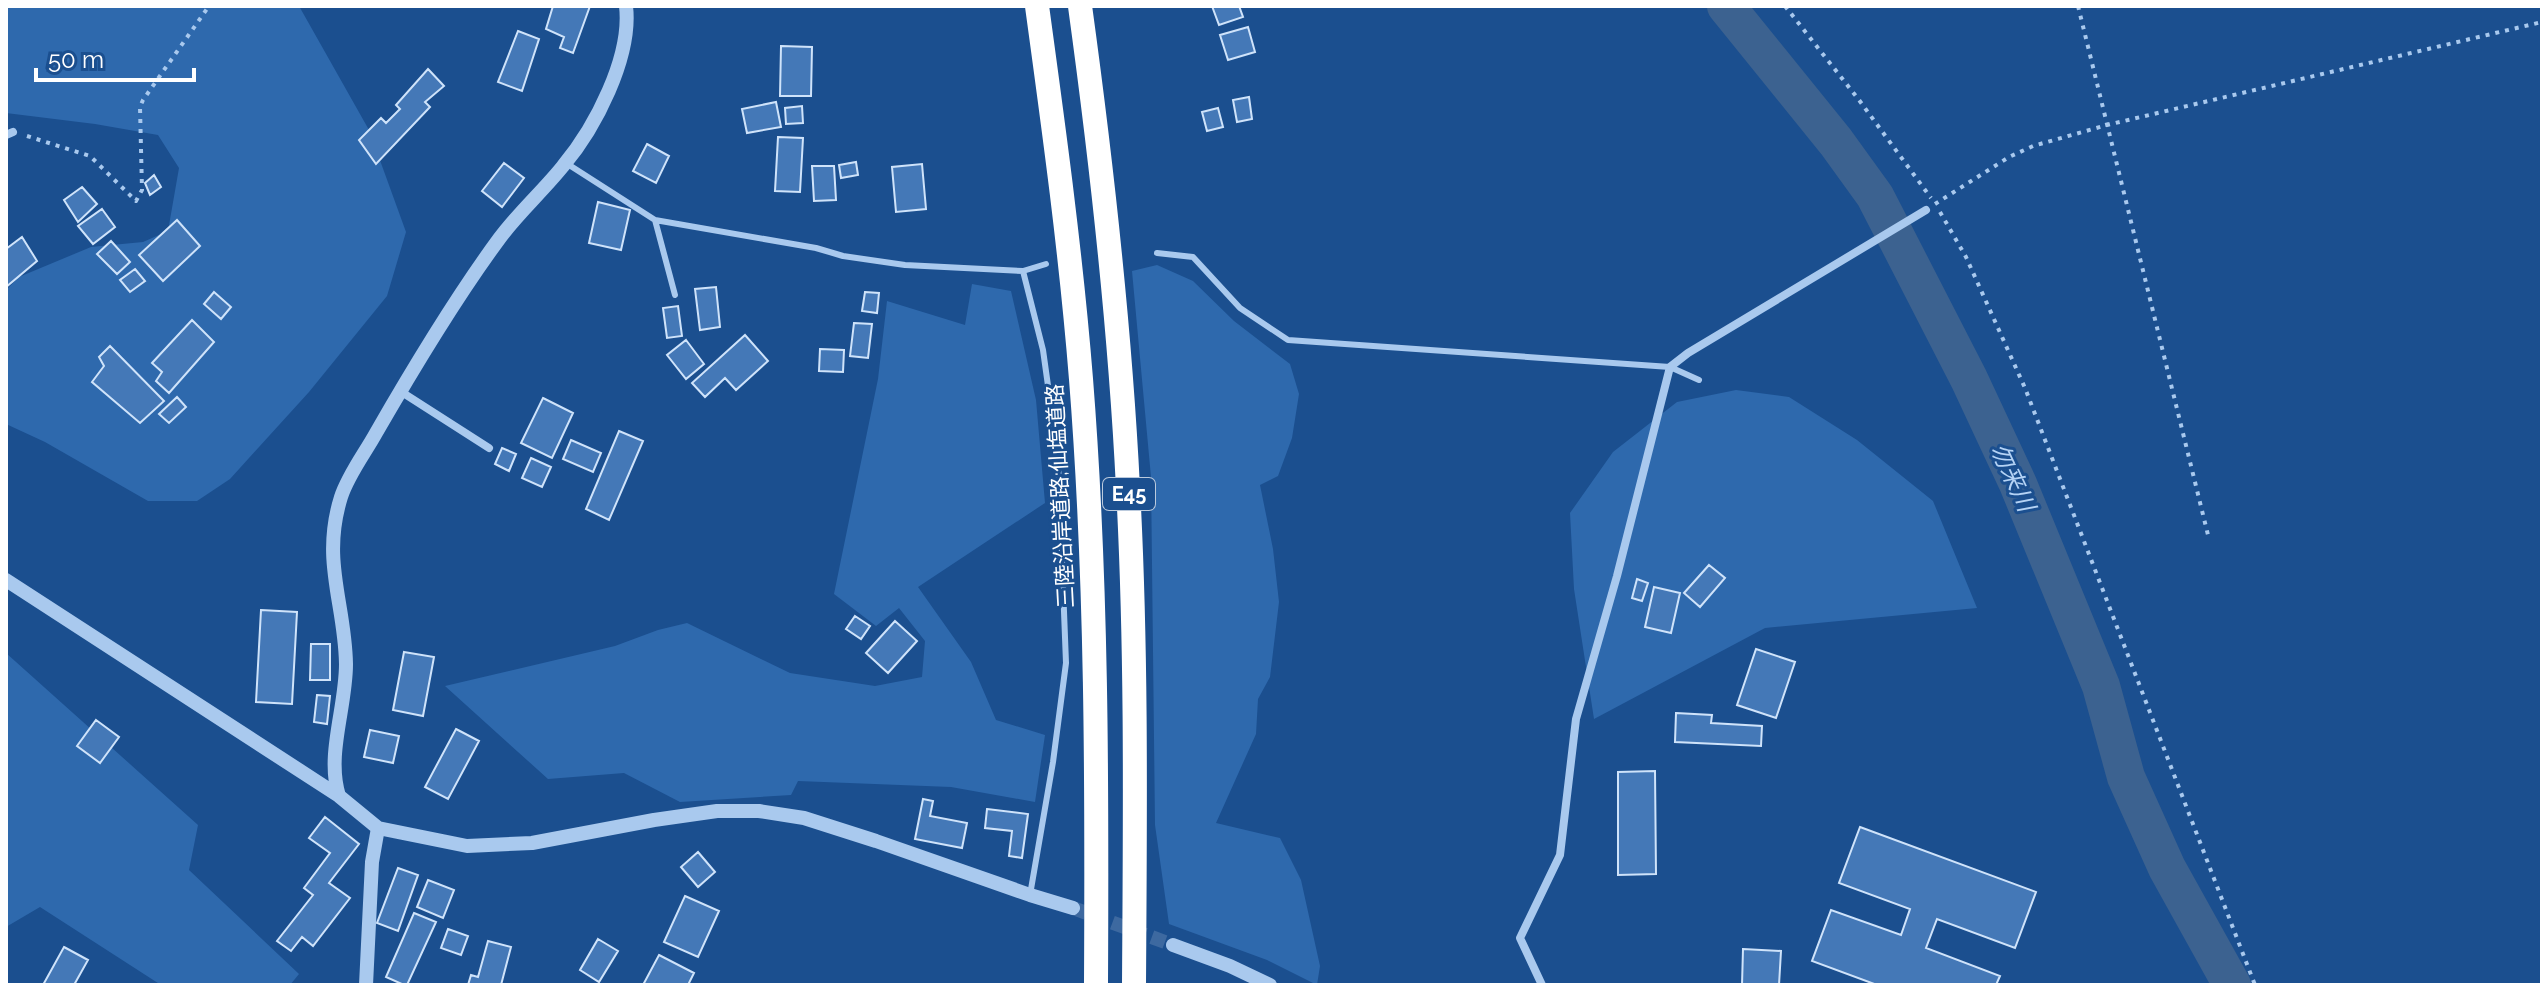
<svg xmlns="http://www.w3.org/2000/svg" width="2548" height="991" font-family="Raleway,'Noto Sans JP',sans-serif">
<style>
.green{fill:#2e69ad}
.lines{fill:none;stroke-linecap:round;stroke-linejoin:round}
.river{stroke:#3c6290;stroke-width:38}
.building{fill:#4478b7;stroke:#cfe3fa;stroke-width:2}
.tertiary-tunnel{stroke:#3d69a0;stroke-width:14;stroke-dasharray:14 7;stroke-linecap:butt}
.path{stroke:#a9c9ee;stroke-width:4;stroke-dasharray:4 6;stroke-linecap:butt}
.service{stroke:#a9c9ee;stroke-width:6}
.minor{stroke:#a9c9ee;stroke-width:8}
.tertiary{stroke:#a9c9ee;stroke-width:14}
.motorway{stroke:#fff;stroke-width:24}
.labels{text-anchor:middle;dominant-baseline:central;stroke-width:6;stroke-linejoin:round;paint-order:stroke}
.shield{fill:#1b4f8f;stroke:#bbcadd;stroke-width:2}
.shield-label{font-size:20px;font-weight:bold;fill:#fff}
.street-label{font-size:22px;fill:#fff;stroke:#1b4f8f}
.water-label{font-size:24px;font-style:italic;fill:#b5d3f5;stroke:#1b4f8f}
</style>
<rect width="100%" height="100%" fill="#1b4f8f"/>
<path class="green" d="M6,6H299L369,130L406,232L387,296L309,392L230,479L197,501H148L45,442L6,424V290L19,277L91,247L143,242L168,231L179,168L158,135L95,124L6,113Z
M1157,265L1193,281L1234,321L1290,364L1299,394L1292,438L1278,476L1260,485L1273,549L1279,602L1270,677L1258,699L1256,734L1216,823L1280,838L1301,880L1320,966L1317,985L1267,960L1169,924L1155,825L1151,477L1132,271Z
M972,284L1011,291L1036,400L1045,503L918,587L971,662L996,720L1045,735L1035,802L951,787L798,781L791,795L680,802L624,773L548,779L445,686L615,646L658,630L687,623L790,673L875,686L922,677L925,641L899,608L876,626L834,594L878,379L887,301L965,325Z
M1736,390L1789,397L1857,440L1933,501L1977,608L1765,628L1594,719L1574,589L1570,513L1613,452L1677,402Z
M6,653L198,825L189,870L299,974L290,985H161L40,907L6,927Z"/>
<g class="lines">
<path class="river" d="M1726,6L1836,142L1875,196L1969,379L2018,484L2101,686L2126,777L2167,868L2232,985"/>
</g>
<path class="building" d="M553,6H590L573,53L560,48L564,37L546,29Z
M1212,6H1239L1243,17L1219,25Z
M1248,27L1255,52L1228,60L1220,35Z
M518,31L539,39L522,91L498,82Z
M781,46L812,47L811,96H780Z
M428,69L444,86L425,102L430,107L376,164L359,140L381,118L386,123L400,109L396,105Z
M1249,97L1252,119L1237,122L1233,100Z
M776,102L781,127L747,133L742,109Z
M802,106L803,123L786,124L785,108Z
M1218,108L1223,127L1207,131L1202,112Z
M778,137L803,138L800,192L775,191Z
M647,144L669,156L656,183L633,171Z
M856,162L858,175L841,178L839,165Z
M504,163L524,178L502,207L482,191Z
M922,164L926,209L896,212L892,167Z
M812,166H834L836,200L814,201Z
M154,175L161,187L150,195L145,183Z
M82,187L97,204L78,222L64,200Z
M598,202L630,210L621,250L589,243Z
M102,209L115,227L93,244L78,226Z
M177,220L200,246L163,281L139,255Z
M22,237L37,261L6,287V249Z
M111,241L130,262L117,274L97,254Z
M135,269L145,281L130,292L120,280Z
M716,287L720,327L700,330L695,289Z
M214,292L231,307L221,319L204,304Z
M865,292L879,293L877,313L862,311Z
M678,306L682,336L667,338L663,308Z
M192,320L214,342L169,393L156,381L162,372L152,363Z
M854,323L872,324L868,358L850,356Z
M745,335L768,361L736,390L725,378L705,397L692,383Z
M686,340L704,364L686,379L667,355Z
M110,346L164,401L140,423L92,382L104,366L99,357Z
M820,349L844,350L843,372L819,371Z
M177,397L186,407L169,423L159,414Z
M543,398L573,413L552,458L521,443Z
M619,431L643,441L609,520L586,509Z
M571,440L601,453L593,472L563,459Z
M502,448L516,454L509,471L495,464Z
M531,458L551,467L542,487L522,478Z
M1709,565L1725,578L1700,607L1684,593Z
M1637,579L1648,583L1642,601L1632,598Z
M1654,587L1680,593L1671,633L1645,627Z
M261,610L297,612L292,704L256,702Z
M855,616L870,626L861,639L846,629Z
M895,621L917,641L888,673L866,653Z
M311,644H330V680H310Z
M1756,649L1795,662L1776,718L1737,705Z
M404,652L434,657L423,716L393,710Z
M317,695L330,696L327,724L314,722Z
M1676,713L1712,715L1711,723L1762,726L1761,746L1675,742Z
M96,720L119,737L100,763L77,746Z
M456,729L479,741L448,799L425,787Z
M370,730L399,736L393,763L364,757Z
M1655,771L1656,874L1618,875V772Z
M923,799L933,801L930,816L967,823L962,848L915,839Z
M987,809L1028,814L1022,858L1009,856L1012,831L985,828Z
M325,817L359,844L329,883L350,898L313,946L302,937L291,951L277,941L313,895L304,888L330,853L309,838Z
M1860,827L2036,892L2015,948L1937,919L1926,948L2000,976L1996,985H1877L1812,961L1831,910L1901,935L1910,909L1839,883Z
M698,852L715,872L698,887L681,867Z
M398,868L418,875L398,931L377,923Z
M428,880L454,890L443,918L417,907Z
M685,896L719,911L698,957L664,942Z
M414,913L436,922L407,985H404L386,977Z
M448,929L468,936L461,955L441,948Z
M598,939L618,951L599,982L580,970Z
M488,941L511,947L501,985H468L471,975L478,977Z
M64,947L88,960L74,985H43Z
M1743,949L1781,951L1779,985H1742Z
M659,955L694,973L688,985H643Z"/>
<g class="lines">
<path class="tertiary-tunnel" d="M1073,908L1173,945"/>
<path class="path" d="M1785,6L1859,100L1931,198
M2078,6L2208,535
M27,136L90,156L136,201L142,190L140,107L143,100L209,6
M1935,204L2009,157L2033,146L2107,125L2542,22
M1940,212L1966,257L2025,388L2255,985"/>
<path class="service" d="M566,163L655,220L816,248L843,256L905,265L1023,271L1046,264
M655,220L675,295
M1157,253L1193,257L1240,308L1288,340L1670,367L1699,380
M1023,271L1043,350L1058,457L1066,663L1053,762L1030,895"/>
<path class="minor" d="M6,135L13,132
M400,391L489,448
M1542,985L1520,938L1560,855L1576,719L1617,576L1670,367L1688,353L1926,210"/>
<path class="tertiary" d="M6,580L339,796L378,828L467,846L532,843L654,820L717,811H759L804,818L876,841L1030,895L1073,908
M339,796C326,755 346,708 346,664C345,603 321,561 341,497C348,475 365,453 376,433C414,367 454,300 499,239C518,213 543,191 563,166C595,128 632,57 626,6
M1173,945L1230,966L1270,985
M366,985L372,862L378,828"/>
<path class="motorway" d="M1037,6C1054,130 1071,254 1081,379C1097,581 1097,783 1096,985
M1080,6C1102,166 1120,327 1128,488C1137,654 1135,820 1134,985"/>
</g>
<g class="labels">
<rect class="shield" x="1103" y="478" width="52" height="32" rx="6"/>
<g class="shield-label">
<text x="1129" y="494">E45</text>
</g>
<g class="street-label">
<text transform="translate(1060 496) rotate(-93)">三陸沿岸道路;仙塩道路</text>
</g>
<g class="water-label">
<text transform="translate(2013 477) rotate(65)">勿来川</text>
</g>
</g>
<rect width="2548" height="991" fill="none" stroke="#ffffff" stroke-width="16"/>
<path d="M36 68v12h158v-12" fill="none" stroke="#ffffff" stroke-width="4"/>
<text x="48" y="68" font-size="24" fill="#ffffff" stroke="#1b4f8f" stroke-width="6" paint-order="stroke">50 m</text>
</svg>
